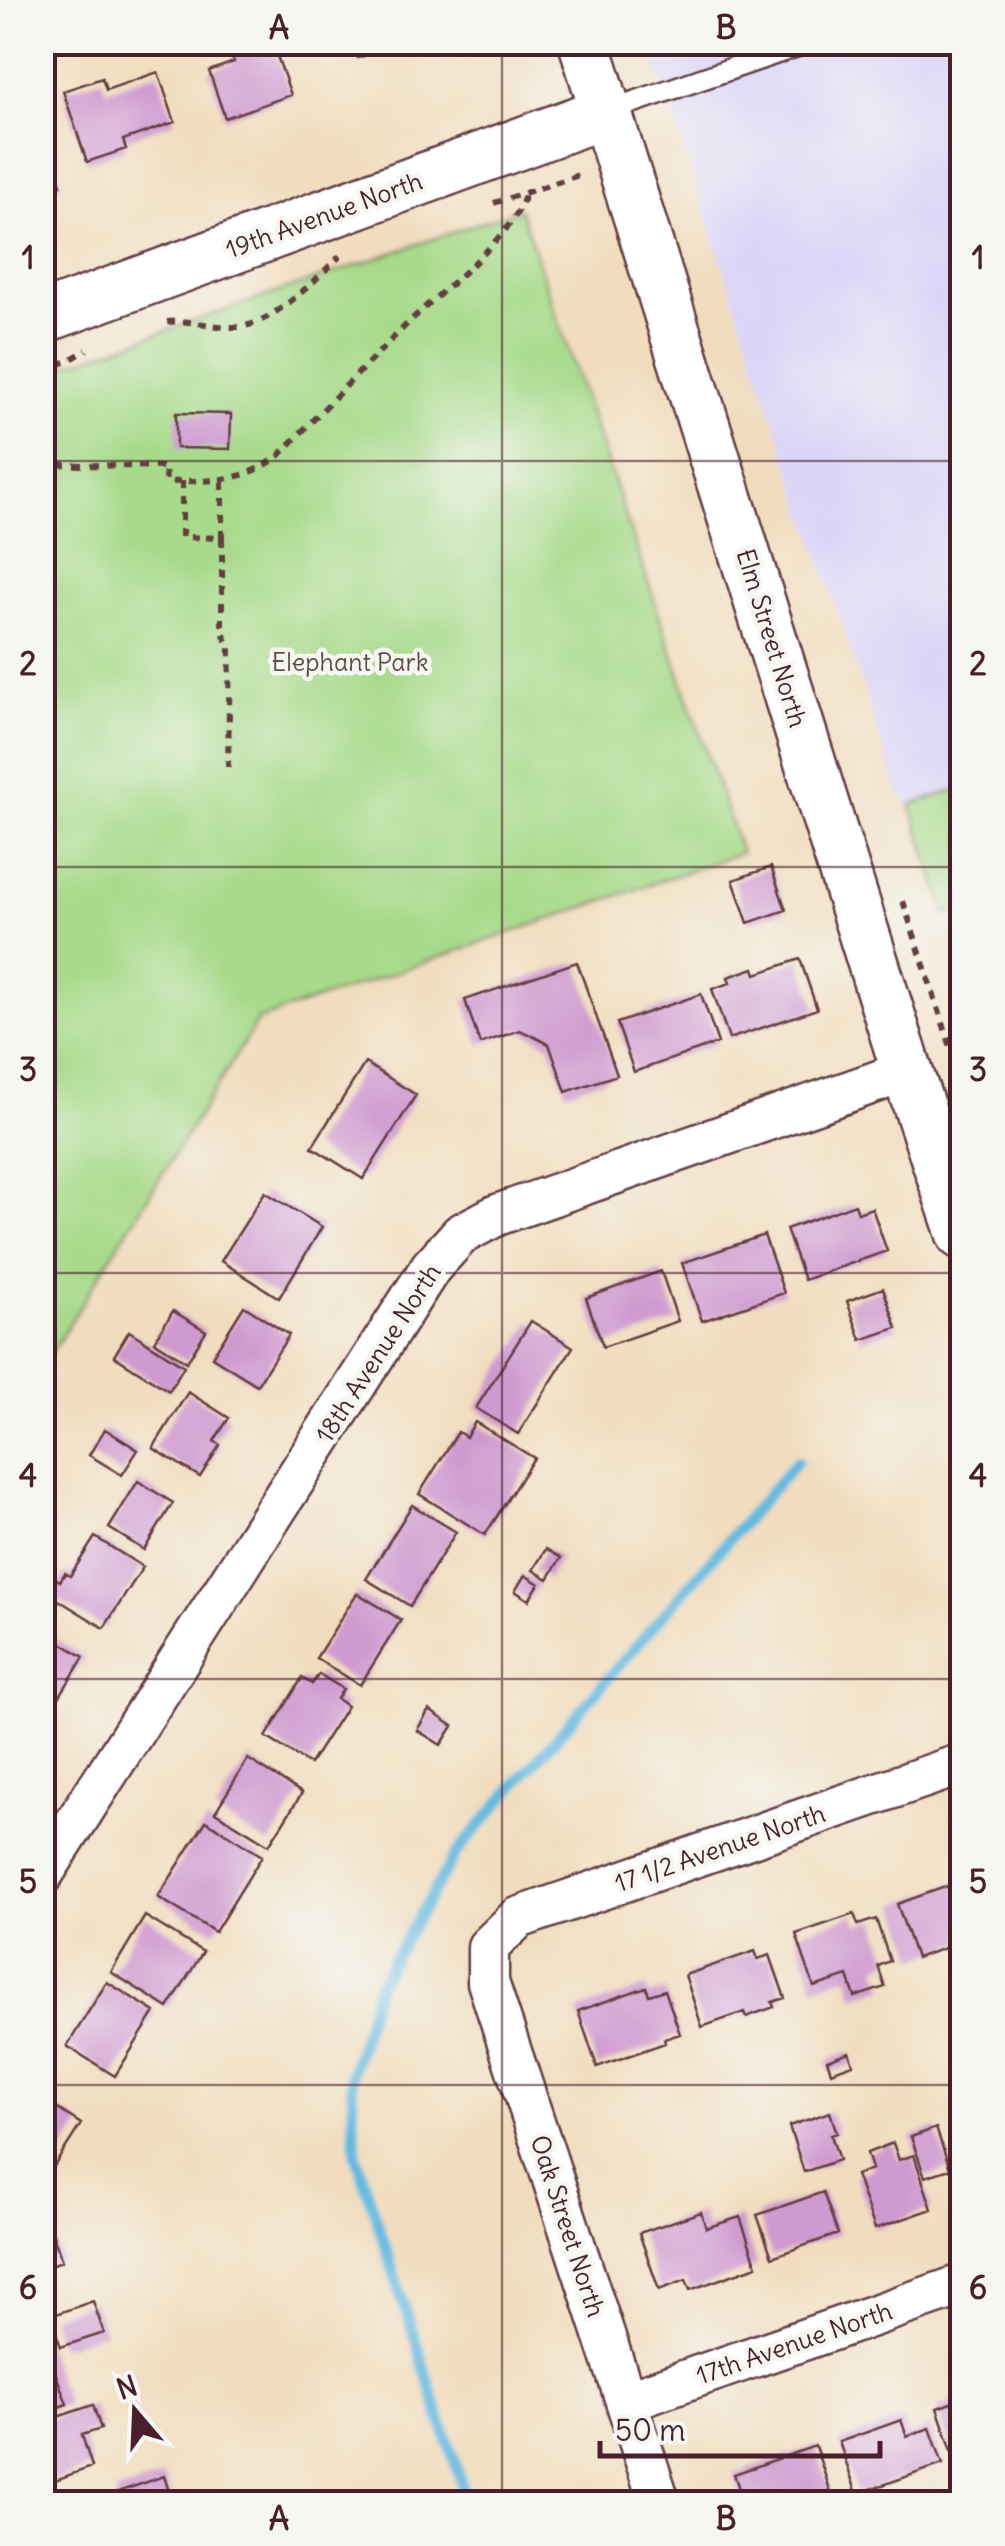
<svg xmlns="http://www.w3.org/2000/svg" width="1005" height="2546" font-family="Delius,sans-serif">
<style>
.built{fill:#dbd6f7}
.green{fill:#a7da8a;stroke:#787c5a;stroke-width:2.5}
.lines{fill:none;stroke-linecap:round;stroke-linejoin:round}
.stream{stroke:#64bae1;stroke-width:11}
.building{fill:#cf9acf}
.service-casing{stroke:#633c41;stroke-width:25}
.minor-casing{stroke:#633c41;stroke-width:45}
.tertiary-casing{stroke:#633c41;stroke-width:55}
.path{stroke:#633c41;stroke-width:6;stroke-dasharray:8 8;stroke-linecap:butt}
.service{stroke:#fff;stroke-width:20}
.minor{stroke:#fff;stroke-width:40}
.tertiary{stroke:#fff;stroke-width:50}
.grid{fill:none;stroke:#4a1f2b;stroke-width:2.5;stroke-opacity:0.55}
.labels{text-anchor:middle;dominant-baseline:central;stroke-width:9;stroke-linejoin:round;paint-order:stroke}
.street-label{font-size:25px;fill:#4a1f2b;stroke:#f6f6f2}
.park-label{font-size:25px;fill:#614e43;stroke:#f6f6f2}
.neatline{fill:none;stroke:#4a1f2b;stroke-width:4}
.grid-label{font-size:32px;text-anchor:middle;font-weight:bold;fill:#4a1f2b}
</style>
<rect width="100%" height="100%" fill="#f6f6f2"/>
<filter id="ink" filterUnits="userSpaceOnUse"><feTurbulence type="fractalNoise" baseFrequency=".01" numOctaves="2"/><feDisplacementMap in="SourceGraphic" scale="20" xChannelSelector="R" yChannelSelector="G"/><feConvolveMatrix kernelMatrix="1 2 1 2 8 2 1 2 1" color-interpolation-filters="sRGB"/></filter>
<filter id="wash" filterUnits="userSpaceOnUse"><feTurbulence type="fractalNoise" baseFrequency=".0048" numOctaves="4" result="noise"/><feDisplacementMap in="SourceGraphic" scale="40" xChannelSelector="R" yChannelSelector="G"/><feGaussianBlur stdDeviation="2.25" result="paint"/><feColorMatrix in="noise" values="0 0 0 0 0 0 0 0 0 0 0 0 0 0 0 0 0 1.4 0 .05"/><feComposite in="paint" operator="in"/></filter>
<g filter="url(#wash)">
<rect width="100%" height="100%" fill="#f1ddbe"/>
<path class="built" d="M649,43H962V788L911,805L898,793Z"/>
<path class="green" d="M520,209L741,853L258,1020L43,1366V373Z
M962,788V909L946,914L911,805Z"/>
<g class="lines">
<path class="stream" d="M468,2504L356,2155L351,2074L377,1986L457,1852L797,1461"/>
</g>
<g id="blocks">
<path class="building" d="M279,42L282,51L276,53L291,95L225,118L209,71L234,62L227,44Z
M353,42H401V43L358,58Z
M158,72L175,122L123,140L126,149L87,162L63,91L102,78L106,90Z
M43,131L61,185L42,192V132Z
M176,413L231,414L230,449L176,448Z
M771,867L786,910L748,923L733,880Z
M800,959L817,1009L729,1039L712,989L730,983L728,977L754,968L756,974Z
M577,962L617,1075L566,1092L549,1044L520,1030L480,1044L465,1000Z
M701,994L718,1043L634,1072L617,1023Z
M365,1063L416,1095L363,1179L312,1147Z
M265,1192L322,1227L279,1298L221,1261Z
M855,1204L858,1213L872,1208L887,1251L804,1280L786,1229Z
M764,1235L784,1293L702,1321L682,1263Z
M661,1271L678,1321L603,1347L586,1298Z
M883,1288L897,1328L861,1340L847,1301Z
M244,1306L289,1335L257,1385L212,1357Z
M173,1311L206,1331L187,1362L154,1341Z
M531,1321L573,1347L518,1434L476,1408Z
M129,1331L184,1366L169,1391L114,1356Z
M188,1392L229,1418L214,1441L220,1445L200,1477L153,1448Z
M475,1422L534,1458L485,1535L419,1494L458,1432L466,1437Z
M105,1429L138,1450L122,1475L89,1455Z
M138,1481L173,1503L144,1550L109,1528Z
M412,1505L456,1532L410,1606L366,1579Z
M95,1537L143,1567L104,1628L52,1596L47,1605L42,1602V1571L60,1581L65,1573L70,1576Z
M546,1549L561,1558L548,1579L533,1570Z
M525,1575L539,1584L529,1600L515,1591Z
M357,1593L401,1620L360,1685L316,1658Z
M42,1631L84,1657L45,1720L42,1718Z
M319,1674L343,1689L337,1699L347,1706L310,1764L266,1737L302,1678L312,1684Z
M429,1710L453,1726L441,1745L417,1730Z
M248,1759L302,1793L269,1845L215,1812Z
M206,1821L262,1856L215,1932L158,1897Z
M962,1881V1942L916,1958L897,1904Z
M854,1914L858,1925L876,1919L890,1961L878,1966L885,1987L855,1997L848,1976L814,1987L796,1934Z
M145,1916L203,1952L168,2008L111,1972Z
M755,1951L758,1959L770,1955L785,1998L772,2002L774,2007L746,2017L744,2012L702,2027L685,1975Z
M107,1982L155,2012L115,2076L67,2046Z
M646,1987L649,1995L665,1990L680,2034L664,2039L665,2043L597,2067L578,2011Z
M849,2052L853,2064L831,2072L827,2060Z
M42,2099L81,2124L42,2185Z
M830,2112L837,2133L831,2135L839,2160L804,2172L789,2126Z
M936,2128L950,2169L925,2177L911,2137Z
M893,2143L899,2160L914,2155L932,2209L875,2229L856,2175L872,2169L867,2153Z
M823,2192L838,2234L772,2257L757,2215Z
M701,2212L706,2228L740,2217L757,2266L690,2290L686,2280L659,2290L639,2233Z
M49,2223L62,2261L42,2268V2226Z
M93,2301L104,2333L61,2347L50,2316Z
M42,2337L67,2404L42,2413Z
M962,2399V2459L956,2462L937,2408Z
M93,2405L101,2429L82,2435L92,2467L47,2483L42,2469V2422Z
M901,2420L907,2436L930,2428L943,2464L857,2494L839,2442Z
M815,2446L835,2504H744L734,2474Z
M164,2476L173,2504H119L115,2493Z"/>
</g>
</g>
<g filter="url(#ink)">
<use href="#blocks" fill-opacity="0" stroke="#633c41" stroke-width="2.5"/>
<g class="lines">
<defs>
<path id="service" d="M608,111L809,42"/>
<path id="minor" d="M42,1875L431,1267L461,1234L497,1215L907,1071
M626,2401L962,2285
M660,2504L488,1982V1947L518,1918L962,1764"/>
<path id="tertiary" d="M584,42L907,1071L962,1234
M42,318L606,112"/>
</defs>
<use href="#service" class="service-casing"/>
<use href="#minor" class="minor-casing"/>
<use href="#tertiary" class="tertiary-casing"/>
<path class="path" d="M494,203L582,174
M167,322C190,319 214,328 238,327C272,325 316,279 340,256
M42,368L66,362L87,350
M42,464L165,467L166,482C210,480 241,484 279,456C321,411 364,367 407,324C437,294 517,234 525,194
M182,481V537L222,538V630L230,648L228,767
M222,538V480
M903,901L962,1081"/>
<use href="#service" class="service"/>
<use href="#minor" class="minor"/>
<use href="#tertiary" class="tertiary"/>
</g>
</g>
<path class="grid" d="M502,42V2504M42,461H962M42,867H962M42,1273H962M42,1679H962M42,2085H962"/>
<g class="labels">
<g class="street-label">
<text transform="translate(324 215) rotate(-20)">19th Avenue North</text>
<text transform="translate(772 638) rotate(73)">Elm Street North</text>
<text transform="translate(378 1353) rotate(-57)">18th Avenue North</text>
<text transform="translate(720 1848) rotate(-19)">17 1/2 Avenue North</text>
<text transform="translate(568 2226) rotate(72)">Oak Street North</text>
<text transform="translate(794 2343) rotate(-19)">17th Avenue North</text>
</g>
<g class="park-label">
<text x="350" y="662">Elephant Park</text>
</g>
</g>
<rect width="1005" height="2546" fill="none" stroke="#f6f6f2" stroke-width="110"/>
<g transform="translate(135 2411) rotate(341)" stroke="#f6f6f2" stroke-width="8" paint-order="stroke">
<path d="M0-8L18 38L0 25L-18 38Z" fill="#4a1f2b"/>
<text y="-15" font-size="28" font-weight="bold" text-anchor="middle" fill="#4a1f2b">N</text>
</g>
<path d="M600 2441v15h280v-15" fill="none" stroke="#4a1f2b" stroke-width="5"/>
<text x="615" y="2441" font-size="30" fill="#4a1f2b" stroke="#f6f6f2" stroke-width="8" paint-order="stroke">50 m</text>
<rect x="55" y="55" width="895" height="2436" class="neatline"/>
<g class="grid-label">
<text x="279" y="39">A</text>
<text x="726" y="39">B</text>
<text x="28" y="269">1</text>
<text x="978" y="269">1</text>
<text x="28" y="675">2</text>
<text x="978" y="675">2</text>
<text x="28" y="1081">3</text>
<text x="978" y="1081">3</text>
<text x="28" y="1487">4</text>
<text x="978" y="1487">4</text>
<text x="28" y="1893">5</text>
<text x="978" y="1893">5</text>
<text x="28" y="2299">6</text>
<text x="978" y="2299">6</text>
<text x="279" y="2530">A</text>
<text x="726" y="2530">B</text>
</g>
</svg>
